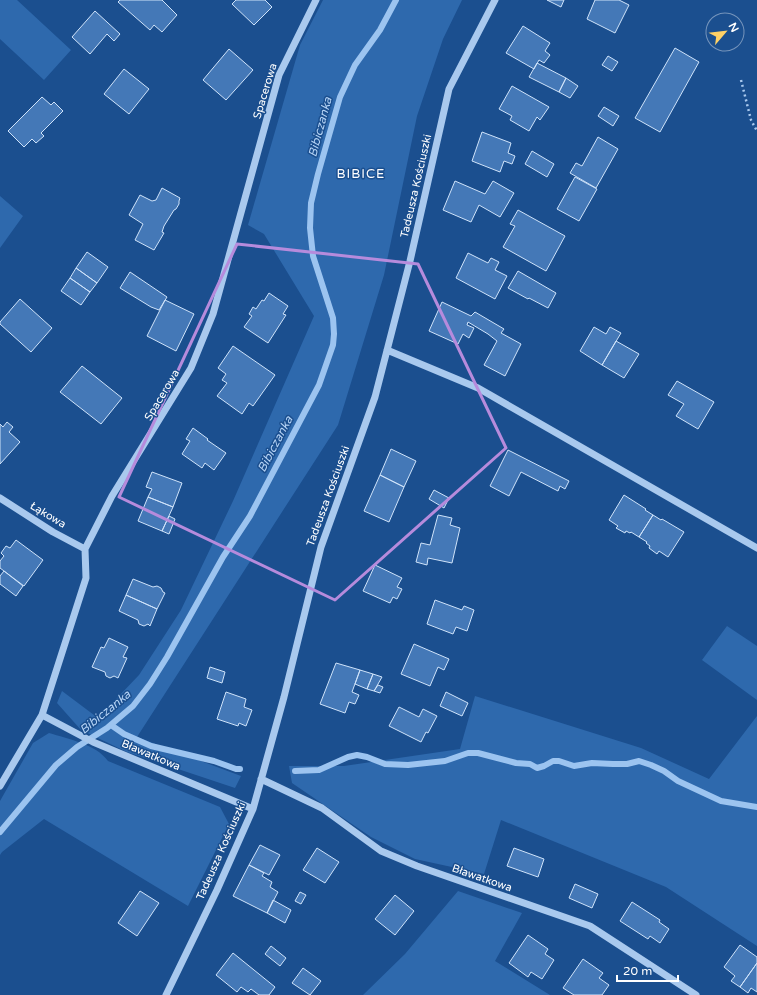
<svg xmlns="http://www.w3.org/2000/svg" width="757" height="995" font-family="'Varela Round',sans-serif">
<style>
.green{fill:#2e69ad}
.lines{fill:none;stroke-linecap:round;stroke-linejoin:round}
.stream{stroke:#9cc4f0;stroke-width:6}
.building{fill:#4478b7;stroke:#cfe3fa}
.path{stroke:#a9c9ee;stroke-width:2.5;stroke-dasharray:2 3;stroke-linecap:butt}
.minor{stroke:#a9c9ee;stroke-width:7}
.marked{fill:none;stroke:#b68bdc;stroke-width:3;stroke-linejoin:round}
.labels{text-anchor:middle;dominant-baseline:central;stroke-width:3;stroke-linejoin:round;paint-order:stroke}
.street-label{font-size:11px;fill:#fff;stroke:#1b4f8f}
.water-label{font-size:12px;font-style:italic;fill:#b5d3f5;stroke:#1b4f8f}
.quarter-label{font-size:13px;letter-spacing:1px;fill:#fff;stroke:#1b4f8f}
</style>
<rect width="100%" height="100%" fill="#1b4f8f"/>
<path class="green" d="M0,0H17L71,50L44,80L0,39Z
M323,0H462L443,39L417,116L384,275L338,425L137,737L241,776L235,788L127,752L81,730L57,703L62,691L98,718L139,675L181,610L233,501L314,316L264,234L248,225L300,45Z
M0,196L23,216L0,248Z
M727,626L757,646V700L702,660Z
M475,696L641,748L709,779L757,716V946L666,887L501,820L484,874L415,859L371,837L292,783L289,766H344L460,749Z
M49,733C68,739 96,744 108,761L220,807L229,824L188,906L44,819L2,852L0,855V801L33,743Z
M458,891L522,913L495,961L550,995H363L405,954Z"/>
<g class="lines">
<path class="stream" d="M111,725L124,734L151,746L214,761L236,769H240
M295,771L319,770L348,757L357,755L367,757L385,764L408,765L445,761L468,753H478L516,763L530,764L537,768L544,766L553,761H559L574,766L592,763L613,764H627L639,761L651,765L664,771L678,781L721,801L757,807
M0,832L56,765L77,747L107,728L133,706L150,684L167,657L223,557L250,516L319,385L333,345L334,334L333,318L313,256L310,228L311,203L318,174L340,97L355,65L380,30L396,0"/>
</g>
<path class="building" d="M120,0H162L177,15L162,32L154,25L150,30L118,2Z
M236,0H265L272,7L254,25L232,4Z
M547,0H564L561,7Z
M595,0H619L629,5L615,33L587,19Z
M95,11L120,34L114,41L107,34L90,54L72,37Z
M523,26L550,43L545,51L550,55L544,63L539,60L534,69L506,53Z
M675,48L699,62L660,132L635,118Z
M229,49L253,70L226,100L203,80Z
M608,56L618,62L612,71L602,65Z
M537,63L566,78L559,92L529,77Z
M124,69L149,89L129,114L104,94Z
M566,78L578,86L570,98L559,92Z
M512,86L549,107L540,120L537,117L529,131L510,120L512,116L499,109Z
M42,97L51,105L54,102L63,111L41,133L44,136L36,143L32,139L24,147L8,131Z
M604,107L619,116L613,126L598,116Z
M482,132L511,143L508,153L515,156L512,164L504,161L500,172L472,161Z
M598,137L618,149L596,188L570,173L576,163L582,166Z
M532,151L554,164L547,177L525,164Z
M575,177L597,189L579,221L557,209Z
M455,181L485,194L493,181L514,193L500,217L479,205L471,222L443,210Z
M162,188L180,198L179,201V204L176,209L174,210L164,226L162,232L164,233L154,250L135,240L143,224L129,215L140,195L152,201L156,200Z
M518,210L565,236L546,271L503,247L515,226L510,224Z
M87,252L108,267L97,283L76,268Z
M468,253L488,263L491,258L499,262L495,270L507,276L495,299L456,278Z
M76,268L97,283L90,292L70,278Z
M518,271L556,293L548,308L529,298L528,299L508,288Z
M130,272L167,297L159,310L151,307L120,288Z
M70,278L90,292L81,305L61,291Z
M269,293L288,306L283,314L286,315L268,343L244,327L252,316L249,314L253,307L256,309L262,300L264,301Z
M20,299L52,328L31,352L0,324V322Z
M165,300L194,314L176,351L147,336Z
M442,302L471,316L475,312L504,329L501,333L521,344L505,376L484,365L497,341L488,334L468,322L467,325L474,328L469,338L463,334L458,344L429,331Z
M594,327L606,334L610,327L621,333L602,365L580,351Z
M616,341L639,354L624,378L602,365Z
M233,346L275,375L253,406L249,403L242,414L217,396L227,383L222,380L226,374L218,368Z
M82,366L122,398L101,424L60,392Z
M677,381L714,402L698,429L676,416L684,404L668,395Z
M7,422L13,427L9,432L20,442L0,464V424L3,427Z
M193,428L208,439L207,440L226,453L214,470L205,463L202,468L182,454L190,441L186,439Z
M391,449L416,461L404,487L380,475Z
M508,450L569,481L565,489L560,486L558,491L521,472L509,496L490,486Z
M152,472L182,483L173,507L148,497L152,489L146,487Z
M380,475L404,487L389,522L364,511Z
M434,490L449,498L444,508L429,499Z
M624,495L646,509L645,510L653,515L639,537L631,532L630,533L626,531L625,533L616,528L618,526L609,520Z
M148,497L173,507L162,531L138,521Z
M438,515L452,518L450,525L460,528L452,563L428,558L427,565L416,562L421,543L430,545Z
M653,515L661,520L662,519L684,532L668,557L659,551L657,554L649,548L650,546L646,543L647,542L639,537Z
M169,516L175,519L169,534L162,531Z
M16,540L43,560L24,586L0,568V561L4,556L1,553L6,546L10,548Z
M375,565L402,578L397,587L402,589L397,599L393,597L390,603L363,591Z
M4,571L23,586L16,596L0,584V576Z
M133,579L153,587L157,586L161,588L163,592L165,593L157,609L126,595Z
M126,595L157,609L150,626L148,624L144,626L139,624L138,620L119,611Z
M435,600L462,610L464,606L474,610L467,631L456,627L453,634L427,624Z
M109,638L128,647L123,657L127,658L118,678L114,676L110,678L106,676L105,672L92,667L101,647L104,648Z
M414,644L449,659L444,670L438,667L430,686L401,674Z
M336,663L360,670L352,692L359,695L355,704L349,702L345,713L320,704Z
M210,667L225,672L222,683L207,678Z
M360,670L373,674L367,689L355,684Z
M373,674L382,677L374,691L367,689Z
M378,685L383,687L380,693L374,691Z
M226,692L246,699L244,707L252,710L246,726L239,723L238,726L217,719Z
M446,692L468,703L462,716L440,706Z
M399,707L419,717L423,709L437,716L428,733L426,732L421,742L389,726Z
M260,845L280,855L269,875L249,865Z
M317,848L339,862L325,883L303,870Z
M514,848L544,859L538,877L507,866Z
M249,865L264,873L262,876L272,882L270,887L278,892L267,913L233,896Z
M575,884L598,894L592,908L569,898Z
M140,891L159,903L137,936L118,923Z
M300,892L306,895L301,904L295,901Z
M395,895L414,911L395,935L375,919Z
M273,900L291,910L285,923L267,913Z
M632,902L660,920L659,922L669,929L660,943L650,936L648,939L620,921Z
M528,935L548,949L545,954L554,960L542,979L531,972L528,977L509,963Z
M740,945L757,957V963L740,987L731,981L735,976L724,967Z
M271,946L286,958L280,966L265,954Z
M233,953L275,987L269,995H259L251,989L248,992L241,987L237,992L216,975Z
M583,959L603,973L599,978L609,985L602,995H574L563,988Z
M757,963V992L751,988L748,993L740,987Z
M303,968L321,981L310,995L292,983Z"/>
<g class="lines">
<path class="path" d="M741,80L751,120L757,131"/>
<path class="minor" d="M387,350L478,388L757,548
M0,498L53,532L85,549
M42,715L93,742L253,809
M261,779L322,808L381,851L417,866L590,926L696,995
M0,786L42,715L86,578L85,549L112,496L191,368L213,314L279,75L316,0
M166,995L217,890L253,809L284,697L321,547L375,397L410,261L449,89L495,0"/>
</g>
<path class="marked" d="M237,244L418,264L506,448L335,600L119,497Z"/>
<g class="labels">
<g class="street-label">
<text transform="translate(265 91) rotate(-73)">Spacerowa</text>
<text transform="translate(416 186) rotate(-77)">Tadeusza Kościuszki</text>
<text transform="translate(162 395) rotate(-59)">Spacerowa</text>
<text transform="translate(328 496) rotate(-70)">Tadeusza Kościuszki</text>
<text transform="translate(48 515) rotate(31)">Łąkowa</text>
<text transform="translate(151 755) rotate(23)">Bławatkowa</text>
<text transform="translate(221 851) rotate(-66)">Tadeusza Kościuszki</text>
<text transform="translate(482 878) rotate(19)">Bławatkowa</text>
</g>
<g class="water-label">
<text transform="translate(320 127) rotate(-75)">Bibiczanka</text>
<text transform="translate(275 444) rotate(-62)">Bibiczanka</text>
<text transform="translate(105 712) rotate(-39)">Bibiczanka</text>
</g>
<g class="quarter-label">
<text x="361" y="174">BIBICE</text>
</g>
</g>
<g transform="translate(725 32) rotate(62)"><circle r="19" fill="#1b4f8f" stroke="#7695bc"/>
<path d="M0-3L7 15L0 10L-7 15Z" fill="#ffd166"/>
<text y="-6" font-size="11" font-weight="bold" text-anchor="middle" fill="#ffffff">N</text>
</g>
<path d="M617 975v6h61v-6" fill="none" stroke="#ffffff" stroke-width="2"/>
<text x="623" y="975" font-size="12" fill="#ffffff" stroke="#1b4f8f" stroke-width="3" paint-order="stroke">20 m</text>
</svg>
